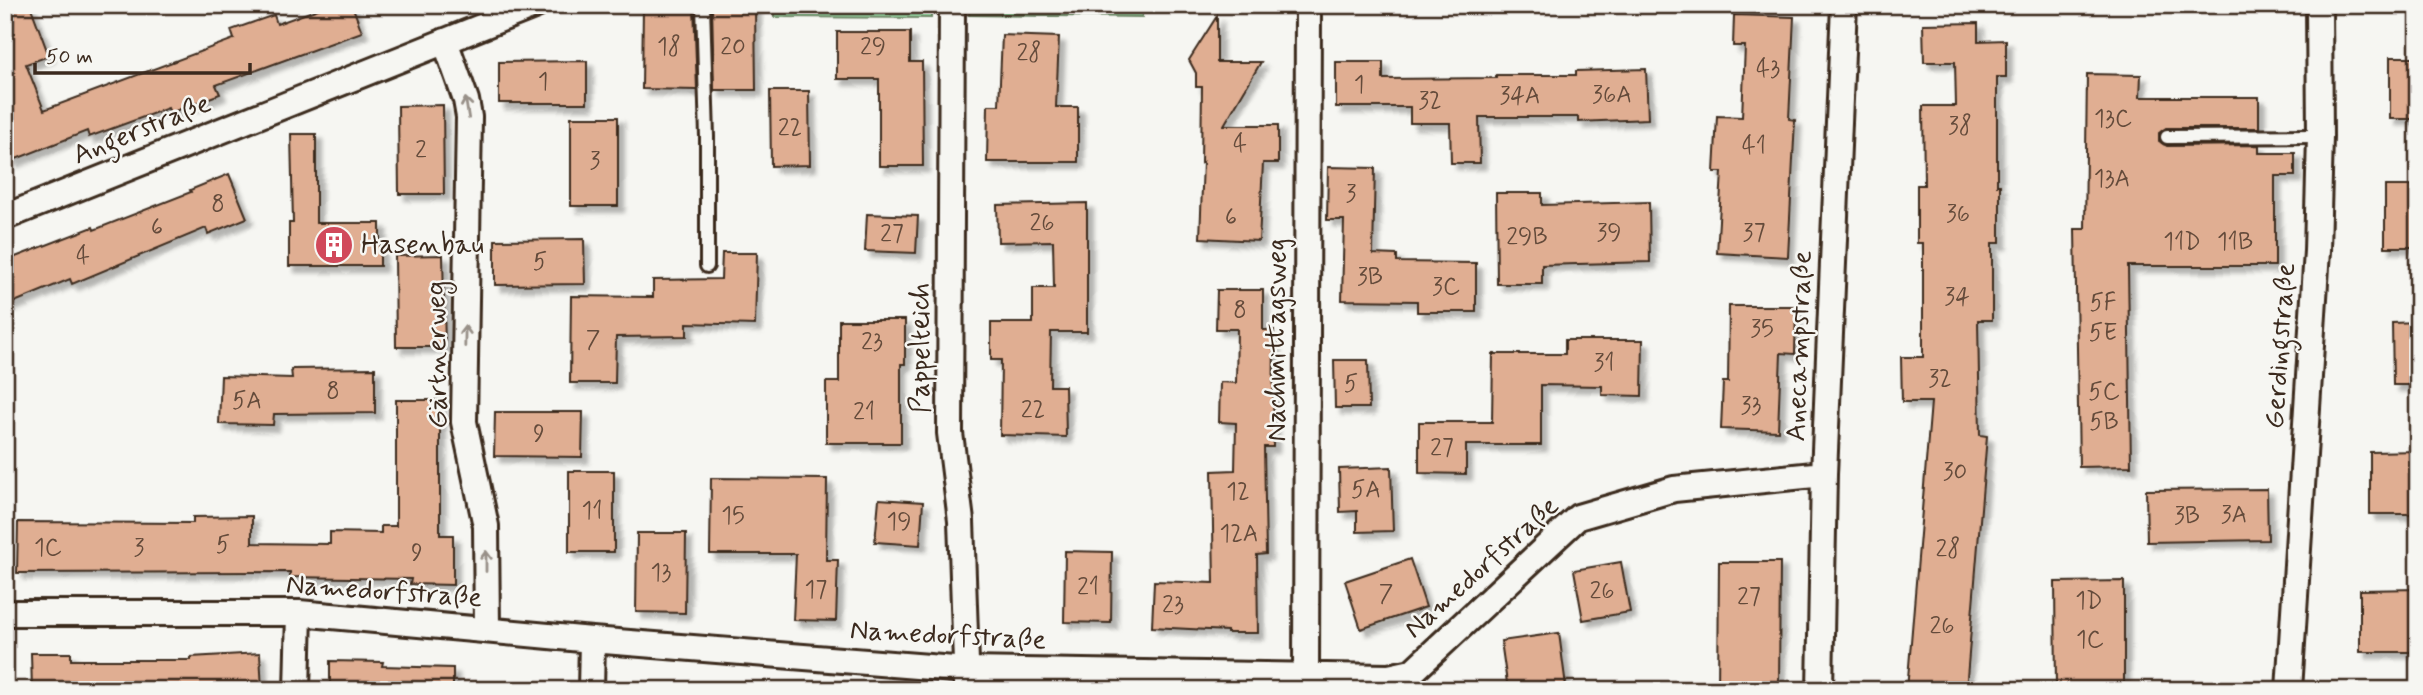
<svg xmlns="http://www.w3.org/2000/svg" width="2423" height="695" font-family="Mynerve,sans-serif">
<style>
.green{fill:#9de1ac;stroke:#6c8665;stroke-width:2}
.building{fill:#e0ae92;stroke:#3b2a1e;stroke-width:2;filter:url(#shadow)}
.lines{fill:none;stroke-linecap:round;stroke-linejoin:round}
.lane-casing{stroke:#3b2a1e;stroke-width:18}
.street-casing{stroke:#3b2a1e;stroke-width:30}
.lane{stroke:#f6f6f2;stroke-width:12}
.street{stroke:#f6f6f2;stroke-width:24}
.oneway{stroke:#989088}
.labels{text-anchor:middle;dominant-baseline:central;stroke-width:5;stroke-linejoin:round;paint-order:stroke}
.number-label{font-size:24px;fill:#644b3b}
.street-label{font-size:28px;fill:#3b2a1e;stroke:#f6f6f2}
.poi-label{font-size:28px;fill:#3b2a1e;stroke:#f6f6f2;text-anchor:start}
</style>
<defs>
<filter id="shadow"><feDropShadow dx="6" dy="6" stdDeviation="2" flood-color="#0004"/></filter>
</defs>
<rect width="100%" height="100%" fill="#f6f6f2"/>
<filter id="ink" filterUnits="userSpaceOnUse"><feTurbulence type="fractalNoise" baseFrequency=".0143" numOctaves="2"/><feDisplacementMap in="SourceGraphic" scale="14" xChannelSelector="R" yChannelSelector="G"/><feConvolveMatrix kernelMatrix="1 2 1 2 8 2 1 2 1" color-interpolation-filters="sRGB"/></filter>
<g filter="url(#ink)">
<path class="green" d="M774,5H931V18L774,17Z
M970,5H1142V17L969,15Z"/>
<path class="building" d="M5,5H30L49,56L26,64L44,110L234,39L231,30L274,15L277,24L329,5H352L362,32L216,85L220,94L170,113L168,108L89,137L87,131L11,161L5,146Z
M643,5H694L697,90L642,89Z
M712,5H755L756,90H714Z
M1734,15L1794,17L1789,119L1795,120L1788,257L1717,253L1722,172H1714L1717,116L1742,117L1745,46H1733Z
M1217,16V62H1261L1224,125H1278V163H1263L1259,241L1200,238L1203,162L1201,163L1202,87H1196V73L1189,60Z
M1978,23V41L2006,40V77H1997V185H2000V243H1992V320H1978L1980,435L1987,436L1966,690H1907L1931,402H1902L1901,357H1923V243H1917V185H1924L1923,106H1956L1955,62H1924L1923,24Z
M837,32H910V62H922L923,166H879V79H837Z
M1002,35L1059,37L1056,107H1078V162H987L988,105H999Z
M2390,57H2418V119H2390Z
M587,61V103H499V62Z
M1336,62H1383V79L1496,78V75H1576V71L1646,69L1648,119L1578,122V117H1479L1480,163H1451L1450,123H1410V107H1336Z
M2087,74L2141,75L2140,97H2259V128H2166L2159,133V141L2167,146L2259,145V153H2295V176H2275V266H2128L2131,466L2079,467L2075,229H2085Z
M770,91H809L810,165L771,166Z
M443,105L444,194H399L398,106Z
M571,117H618V206H571Z
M291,134H316V223H380V266H289V223H293Z
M1328,167L1375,168L1373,254L1397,255V262L1476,263V312H1417V301L1342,300L1344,220H1327Z
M229,174L247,218L208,234L206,228L72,284L70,279L5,306V261L93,227L94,230L191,192L190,190Z
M2385,186H2418V247H2385Z
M1496,193H1542V205L1649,202L1650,262L1542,265V284H1497Z
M1087,203V332H1051L1050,386H1065L1066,437L1000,435L1001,360H991V323H1033V288H1054L1053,241L998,242L997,205Z
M867,214L918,216L916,253L865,251Z
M584,239L585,284L495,285V240Z
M722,253H757L755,325L687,323V336L616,337L615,383H570L571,296L653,297V280L721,279Z
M443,255L445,347H396L395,256Z
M1217,290H1263V330H1274L1273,447H1264L1266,554L1257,555L1258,633H1227V631L1152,627L1154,581L1214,583L1212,471L1235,470L1236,423L1219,422L1220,382L1236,383L1237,329H1216Z
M1729,306H1796L1795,354L1781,353L1778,431L1721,429L1723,382H1728Z
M839,320H905V364H901V443H826V382H839Z
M2418,322V385H2393L2392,323Z
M1565,340H1643L1642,396L1602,395V386L1541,385V445H1466V474L1419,473V422H1492L1493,354H1565Z
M1334,360H1368L1369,408H1335Z
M375,368V413L274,414L273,425L219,424L221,376L292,378L291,369Z
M396,400H440V535H453V585L410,584L411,579L290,577V572L17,573L18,522L193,523V517L252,516V543L330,544V532L381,533V526H396Z
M495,412H583L582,457L494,456Z
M2418,451V514H2370V452Z
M1391,467L1393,531L1357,532V511L1340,512L1339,469Z
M569,471H614V552H569Z
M711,478L827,479L826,560H838L836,621L793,620L796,554H710Z
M2267,489L2268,540L2147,542L2146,490Z
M879,499L923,502L920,545L875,542Z
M637,533H686L685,613L636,612Z
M1065,551L1112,552L1111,623L1064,622Z
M1410,559L1426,607L1361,629L1345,581Z
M1621,562L1630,612L1583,620L1574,570Z
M1719,562H1780L1779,690H1718Z
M2124,581V690H2056L2055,582Z
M2418,589V652H2360V590Z
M1559,633L1566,686L1537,690H1508L1501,641Z
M31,653H71V660H191V657L260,653L262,690H32Z
M330,661L383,662L382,666L453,668V690H330Z"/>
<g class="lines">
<defs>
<path id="lane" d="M703,5L707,137V266
M2167,137L2320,136"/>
<path id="street" d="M952,5L950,433L961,521L967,690
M445,41L466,100L469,117L464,422L486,526L487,629
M5,217L536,5
M5,613H299L592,640L967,670L1389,677L1412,672L1578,517L1674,489L1824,474
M1306,675L1308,5
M297,690L299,613
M591,690L592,640
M1820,690L1824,474L1844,5
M2289,690L2317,251L2320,136L2319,5"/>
</defs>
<use href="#lane" class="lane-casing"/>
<use href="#street" class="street-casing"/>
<use href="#lane" class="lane"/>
<use href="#street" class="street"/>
</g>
<defs><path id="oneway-shaft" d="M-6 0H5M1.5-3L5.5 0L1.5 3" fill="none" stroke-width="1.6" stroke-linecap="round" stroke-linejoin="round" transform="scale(1.75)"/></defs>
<g class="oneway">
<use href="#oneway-shaft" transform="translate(467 108) rotate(-99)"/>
<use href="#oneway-shaft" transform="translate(465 336) rotate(-89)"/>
<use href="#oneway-shaft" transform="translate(486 561) rotate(-90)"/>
</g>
</g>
<defs>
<symbol id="building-disc" viewBox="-11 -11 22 22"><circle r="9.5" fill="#d1495b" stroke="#f6f6f2"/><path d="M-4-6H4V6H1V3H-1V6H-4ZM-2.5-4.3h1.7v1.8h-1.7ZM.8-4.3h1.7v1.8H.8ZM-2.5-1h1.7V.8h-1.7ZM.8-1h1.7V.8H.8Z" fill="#fff"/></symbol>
</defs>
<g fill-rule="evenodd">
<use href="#building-disc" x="312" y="223" width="44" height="44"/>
</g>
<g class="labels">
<g class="number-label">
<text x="669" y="47">18</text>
<text x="733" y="47">20</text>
<text x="873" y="47">29</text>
<text x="1029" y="53">28</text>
<text x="1768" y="69">43</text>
<text x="543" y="82">1</text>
<text x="1359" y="85">1</text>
<text x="1612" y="95">36A</text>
<text x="1520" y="96">34A</text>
<text x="1430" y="101">32</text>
<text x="2113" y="119">13C</text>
<text x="1960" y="126">38</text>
<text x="790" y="128">22</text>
<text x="1240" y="144">4</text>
<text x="1754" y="146">41</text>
<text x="421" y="150">2</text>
<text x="595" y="161">3</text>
<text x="2112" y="179">13A</text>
<text x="1351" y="194">3</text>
<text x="218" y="204">8</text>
<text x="1958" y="214">36</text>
<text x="1231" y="217">6</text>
<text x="1042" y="223">26</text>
<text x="157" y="227">6</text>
<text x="1609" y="233">39</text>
<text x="1754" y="233">37</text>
<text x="892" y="234">27</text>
<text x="1527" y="237">29B</text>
<text x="2182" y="242">11D</text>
<text x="2235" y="242">11B</text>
<text x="83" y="256">4</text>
<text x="540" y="262">5</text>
<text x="1370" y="277">3B</text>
<text x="1446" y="287">3C</text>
<text x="1957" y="297">34</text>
<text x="2103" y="303">5F</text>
<text x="1240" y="310">8</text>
<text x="1762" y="329">35</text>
<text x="2103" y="333">5E</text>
<text x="593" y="340">7</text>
<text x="872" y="342">23</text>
<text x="1604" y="363">31</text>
<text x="1940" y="379">32</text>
<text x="1351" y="384">5</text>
<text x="333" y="391">8</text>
<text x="2104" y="392">5C</text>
<text x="247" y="401">5A</text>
<text x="1751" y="406">33</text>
<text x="1033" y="410">22</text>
<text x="864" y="412">21</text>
<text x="2104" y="422">5B</text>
<text x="539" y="434">9</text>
<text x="1442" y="448">27</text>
<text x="1955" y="472">30</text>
<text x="1366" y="490">5A</text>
<text x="1238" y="492">12</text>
<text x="592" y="511">11</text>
<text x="2234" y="515">3A</text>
<text x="733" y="516">15</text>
<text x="2187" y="516">3B</text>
<text x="899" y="522">19</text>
<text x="1239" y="534">12A</text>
<text x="223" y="545">5</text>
<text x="48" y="548">1C</text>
<text x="139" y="548">3</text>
<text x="1948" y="549">28</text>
<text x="417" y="553">9</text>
<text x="661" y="573">13</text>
<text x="1088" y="587">21</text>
<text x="816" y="590">17</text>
<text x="1602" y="591">26</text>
<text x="1386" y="594">7</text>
<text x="1749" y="597">27</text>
<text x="2089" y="601">1D</text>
<text x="1173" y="605">23</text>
<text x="1942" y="626">26</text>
<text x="2090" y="640">1C</text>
</g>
<g class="street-label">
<text transform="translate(142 130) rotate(-22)">Angerstraße</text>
<text transform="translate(1277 340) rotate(-90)">Nachmittagsweg</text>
<text transform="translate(1800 346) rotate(-88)">Anecampstraße</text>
<text transform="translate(2281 346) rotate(-86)">Gerdingstraße</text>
<text transform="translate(921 348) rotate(-90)">Pappelteich</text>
<text transform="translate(438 355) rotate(-91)">Gärtnerweg</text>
<text transform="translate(1482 568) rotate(-42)">Namedorfstraße</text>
<text transform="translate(384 592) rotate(4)">Namedorfstraße</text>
<text transform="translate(948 636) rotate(3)">Namedorfstraße</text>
</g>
<g class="poi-label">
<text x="361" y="245">Hasenbau</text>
</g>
</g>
<rect width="2423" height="695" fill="none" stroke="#f6f6f2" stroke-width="28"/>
<rect x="14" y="14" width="2395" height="667" fill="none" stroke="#3b2a1e" stroke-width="2.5" filter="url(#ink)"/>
<path d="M35 63v10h215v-10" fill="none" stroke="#3b2a1e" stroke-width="3.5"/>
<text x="46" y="63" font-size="21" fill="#3b2a1e" stroke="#f6f6f2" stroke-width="5" paint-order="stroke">50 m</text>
</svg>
